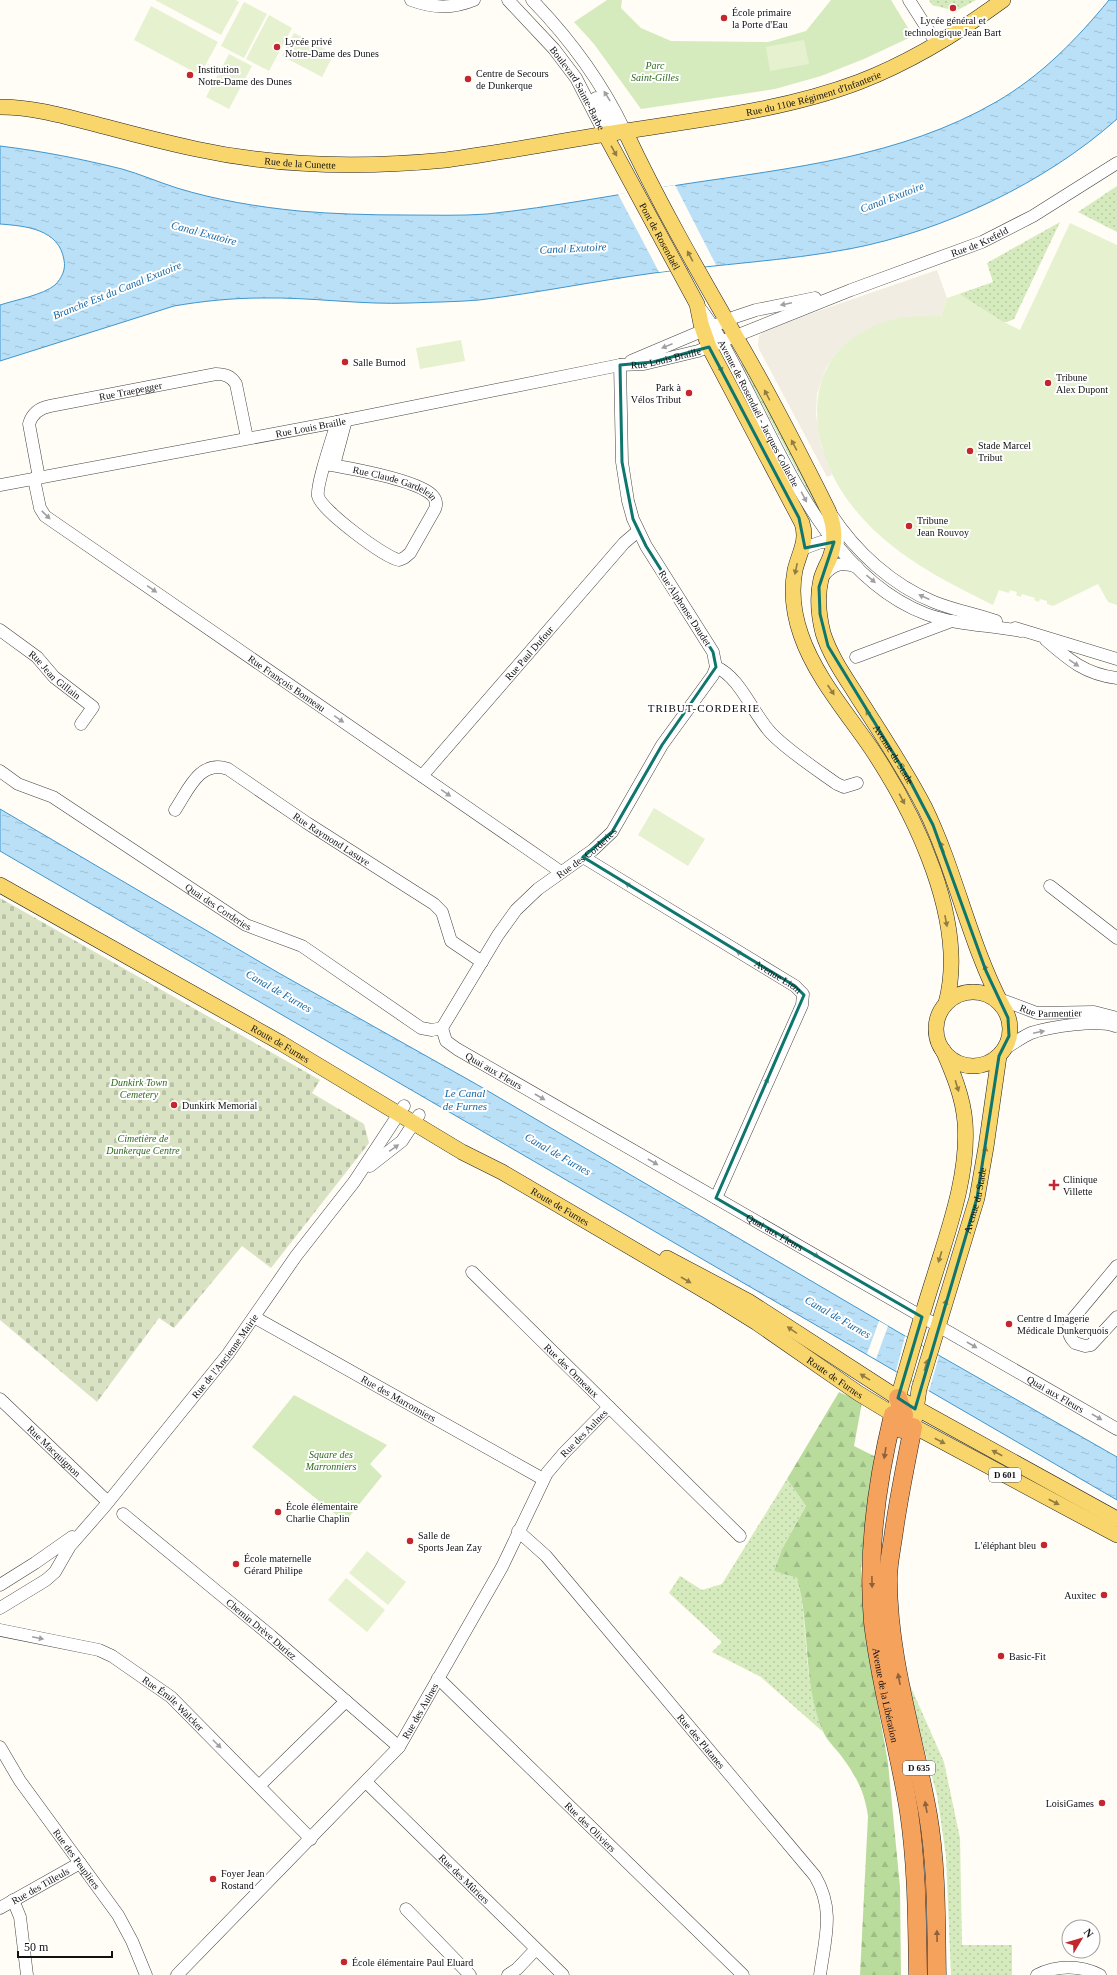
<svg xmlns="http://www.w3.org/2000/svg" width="1117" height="1975" font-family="Georgia,serif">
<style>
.grass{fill:url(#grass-dots)}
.forest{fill:url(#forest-firs)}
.cemetery{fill:url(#cemetery-stones)}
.park{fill:#d5ebbd}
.pitch{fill:#e6f2cf}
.plaza{fill:#f1ede2}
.water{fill:url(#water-ripples);stroke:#3f96cf}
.pier{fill:#fffdf5}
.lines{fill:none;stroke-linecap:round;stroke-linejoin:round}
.minor-casing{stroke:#444;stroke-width:13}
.major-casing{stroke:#222;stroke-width:16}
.highway-casing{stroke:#222;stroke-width:19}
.minor{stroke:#fff;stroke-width:12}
.major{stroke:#f9d66b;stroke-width:15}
.highway{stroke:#f5a25d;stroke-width:18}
.oneway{fill:#a0a0a0}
.oneway2{fill:#917d42}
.oneway3{fill:#8e613b}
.marked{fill:none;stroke:#0f766e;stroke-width:3;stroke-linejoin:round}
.poi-dot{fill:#c4262e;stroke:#fff;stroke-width:1.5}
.labels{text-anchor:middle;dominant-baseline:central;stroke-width:4;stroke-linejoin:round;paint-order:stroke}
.shield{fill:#fff;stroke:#585858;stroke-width:1}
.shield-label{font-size:9px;font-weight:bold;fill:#111}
.poi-label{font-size:10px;fill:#111;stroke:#fff;text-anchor:start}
.park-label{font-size:10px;font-style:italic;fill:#2f6b1f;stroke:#fff}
.street-label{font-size:10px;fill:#111;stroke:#fff}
.water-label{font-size:11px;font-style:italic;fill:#1768a6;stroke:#fff}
.neighbourhood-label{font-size:11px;letter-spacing:1px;fill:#111;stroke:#fff}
</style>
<defs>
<pattern id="grass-dots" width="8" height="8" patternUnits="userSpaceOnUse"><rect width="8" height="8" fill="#d5ebbd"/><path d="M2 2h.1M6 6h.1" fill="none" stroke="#b6c8a1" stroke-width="1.8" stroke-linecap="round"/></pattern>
<pattern id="forest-firs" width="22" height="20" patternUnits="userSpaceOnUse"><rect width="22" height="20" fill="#b9dc9c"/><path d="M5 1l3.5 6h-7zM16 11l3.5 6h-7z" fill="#9ebc85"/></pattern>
<pattern id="cemetery-stones" width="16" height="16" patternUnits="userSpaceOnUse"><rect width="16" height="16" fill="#d9e3c4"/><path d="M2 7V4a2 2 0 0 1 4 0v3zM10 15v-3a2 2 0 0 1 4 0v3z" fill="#b9c2a7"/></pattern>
<pattern id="water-ripples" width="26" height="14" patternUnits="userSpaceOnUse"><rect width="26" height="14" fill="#b9e0f7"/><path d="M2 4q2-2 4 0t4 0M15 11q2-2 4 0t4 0" fill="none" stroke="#9ebfd3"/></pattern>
</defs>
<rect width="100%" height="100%" fill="#fffdf5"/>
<path class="grass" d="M929,0H976L956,11L932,5Z
M1117,186V232L1078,212Z
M1060,222L1014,319L1007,322H1002L959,294L993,282L987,263Z
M743,363L822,510L819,512L741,364Z
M787,1479L806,1506L782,1549L774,1571L797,1578C807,1614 804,1651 811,1688C813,1703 819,1718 823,1732L761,1677L712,1652L722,1642L669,1593L680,1576L702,1590L722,1584Z
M902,1667L944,1762L960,1838L962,1945H1012V1975H951L946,1856L937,1795Z"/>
<path class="forest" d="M839,1392L862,1402L854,1446L876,1457L868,1502L861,1570L870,1662L888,1763L900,1887L901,1975H860L868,1816C864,1789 855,1774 839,1753C834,1747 826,1739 823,1731C802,1683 811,1628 797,1578L774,1571L782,1549L806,1506L787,1479Z"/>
<path class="cemetery" d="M0,898L320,1080L312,1093L364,1124L369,1143L271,1268L242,1246L174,1328L159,1318L97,1402L0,1320Z"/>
<path class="park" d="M607,0H622L621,8L641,28L671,41L768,42L806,31L831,0H891L913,36L864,59L821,76L775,89L641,109L594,44L574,22Z
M294,1395L387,1445L370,1464L382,1476L345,1522L252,1447Z"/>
<path class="pitch" d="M155,0H236L239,2L221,35Z
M244,2L267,14L244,58L221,46Z
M151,6L218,42L200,75L134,40Z
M269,15L292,28L269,71L246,59Z
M294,33L334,54L322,77L282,56Z
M804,40L809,64L770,71L766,47Z
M229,54L252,66L229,109L206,97Z
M1070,223L1117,245V605L1108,602L1098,584L1053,606L1047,604V601L1040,599L1039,602L1034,600L1035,598L1022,594L1021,597L1016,595L1017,592L1010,590L1009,593L999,590L993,605C941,579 890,554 853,507C783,418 817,306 941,316L947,298L959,294L1002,321L1020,330Z
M461,340L465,361L420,369L416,348Z
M654,808L705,839L688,866L638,835Z
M367,1551L406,1582L388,1605L349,1573Z
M346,1578L385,1610L367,1632L328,1600Z"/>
<path class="plaza" d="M937,270L947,298L941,316L903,317L874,325L850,340L836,353L826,368L817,394L816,414L821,446L832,475L827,477L759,349L758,345L759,336L766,329Z"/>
<path class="water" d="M1109,0H1117V119C1045,183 944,231 849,249C785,261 719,264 654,273C595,281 537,293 479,300C456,302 432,302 410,303C361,305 311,297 262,298C233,298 203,301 174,306L0,361V305C15,300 43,295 55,285C62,278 66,269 64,260C59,229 26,226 0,224V146C41,151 82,159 122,169C140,174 158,182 177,188C216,200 258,207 299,211C334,214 369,215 405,215C432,215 460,216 487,214C553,207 619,194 685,184C791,168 901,157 996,102C1041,76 1076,40 1109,0Z
M0,809L277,972L476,1084L905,1336L1117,1457V1500L0,851Z"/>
<path class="pier" d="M675,185L716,265L659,272L618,194Z
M879,1321L888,1326L876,1359L867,1354Z
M905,1336L939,1356L929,1391L896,1371Z"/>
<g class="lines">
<defs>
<g id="minor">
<path d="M411,0C433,8 452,9 474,0"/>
<path id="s1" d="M508,0L554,49L576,78L605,134"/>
<path d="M532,0C569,38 602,83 625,131"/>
<path d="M909,0L937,44"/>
<path d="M596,98L608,119L624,130"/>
<path id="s2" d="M699,307C715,327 727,351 739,374C784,459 829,577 926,614C956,625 990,625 1021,631"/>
<path d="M631,361L735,317L756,310L815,298"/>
<path id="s3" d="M325,464C349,468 415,479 432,495C436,499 437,504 435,509L410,553L404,558L399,560C384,557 321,510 318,496C316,485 333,436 337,422"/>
<path d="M334,465L346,420"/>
<path id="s4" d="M39,478L29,424C32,414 39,408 50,406L216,374C225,374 231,376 236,384L247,438"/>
<path id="s5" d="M34,479L40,508L45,516L561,872"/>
<path id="s6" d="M0,485L337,422L620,365L644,364L698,351L851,290L982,242L1033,216L1117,163"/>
<path d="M831,514C856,552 892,585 934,602C954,610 975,614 996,621"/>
<path d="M802,549L821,542H838"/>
<path d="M824,575C834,563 843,562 857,567"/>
<path d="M1015,628L1117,659"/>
<path id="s7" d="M0,630L37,657L54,677L93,707L81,724"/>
<path d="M1046,640C1069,660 1085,674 1117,678"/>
<path d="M856,657L952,621"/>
<path d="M716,667C740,677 753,714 771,733C788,751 816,769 837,784L844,787L857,783"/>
<path id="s8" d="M0,771L18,784L53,797L246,925L302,946L421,1028L432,1030L442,1028"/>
<path id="s9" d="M422,776L624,543L638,531"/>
<path id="s10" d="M175,810C188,791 199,759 228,769L307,823L434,904L442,912L451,941L482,962"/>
<path id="s11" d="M583,857L795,986L803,994L802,1005L716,1198"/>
<path d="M1050,886L1117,938"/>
<path id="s12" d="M986,994L1037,1013L1094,1012L1117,1018"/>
<path id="s13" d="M442,1028L446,1041L457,1049L1117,1429"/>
<path id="s14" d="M442,1028L498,935L516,910L538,889L593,850L612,832L662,745L713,675L716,667L713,652L646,546L633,519L628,501L622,462L620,365"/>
<path d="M1004,1049C1013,1044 1022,1037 1031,1033C1049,1027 1098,1019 1115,1026"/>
<path d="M370,1166L402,1141L419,1115"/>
<path d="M1117,1266L1071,1321C1066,1329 1069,1337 1075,1343L1085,1346L1091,1345L1117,1317"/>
<path id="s15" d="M472,1272L740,1536"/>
<path id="s16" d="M254,1317L543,1479"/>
<path id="s17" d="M0,1399L108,1502"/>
<path id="s18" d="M123,1514L271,1636L399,1747"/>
<path id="s19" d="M518,1531L546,1556L815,1876C835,1910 825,1938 820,1975"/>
<path d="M0,1585L35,1563L72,1537"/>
<path id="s20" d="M0,1608L46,1580L55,1572L70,1546L105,1506L228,1354L296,1256L354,1182L404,1106"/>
<path id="s21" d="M0,1630L99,1650L112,1656L171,1697L311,1839"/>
<path id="s22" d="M438,1678L743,1975"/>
<path id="s23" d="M0,1747L20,1781L118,1915L132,1941L146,1975"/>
<path id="s24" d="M366,1782L563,1975"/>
<path d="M259,1786L346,1701"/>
<path d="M13,1900L20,1917L27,1975"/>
<path id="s25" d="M0,1908L80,1863"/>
<path d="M406,1909L470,1975"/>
<path id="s26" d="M177,1975L399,1747L502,1567L547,1473L564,1453L609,1407"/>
<path d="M508,1975L517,1969L536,1949"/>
<path d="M1037,1975C1057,1965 1080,1965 1100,1975"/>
</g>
<g id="major">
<path id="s27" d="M0,107C33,107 64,116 95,124C129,133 162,142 196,149C278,167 363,168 446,160C506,152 566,140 626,131C703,119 785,110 859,82C911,62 958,33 1003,0"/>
<path id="s28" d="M625,131C660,206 702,278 743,349C773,401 801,456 828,510C835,526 836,543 829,560C826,566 823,572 821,579C817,596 819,617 823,633C831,658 846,678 859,699C882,735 906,771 925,808C956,872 969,942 1002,1005"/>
<path id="s29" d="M605,134L697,304L701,324L709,347L802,523C808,541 799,553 795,570C791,591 794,615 801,635C815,676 847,713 871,748C915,814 968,922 946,1003"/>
<path id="s30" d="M0,885L281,1043L462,1152L502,1172L712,1295L757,1323L858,1393L904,1421L1117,1535"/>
<circle cx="973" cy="1029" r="37"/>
<path d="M667,1258L748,1301L898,1398L1117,1519"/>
<path d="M895,1408C908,1364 920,1320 934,1277C949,1228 969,1174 965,1122C963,1097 953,1073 943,1050"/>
<path id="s31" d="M915,1418L919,1389L977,1198L986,1147L999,1056"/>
</g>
<g id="highway">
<path d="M898,1398L904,1415L902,1429"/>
<path id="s32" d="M893,1415C877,1481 867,1554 873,1622C880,1686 899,1748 909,1812C917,1866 917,1921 918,1975"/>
<path d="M913,1427C906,1462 899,1496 894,1531C892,1547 888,1563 888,1579C888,1659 914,1736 928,1815C937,1868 936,1922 937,1975"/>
</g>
</defs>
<use href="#minor" class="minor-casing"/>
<use href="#major" class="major-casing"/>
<use href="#highway" class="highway-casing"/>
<use href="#minor" class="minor"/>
<use href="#major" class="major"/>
<use href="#highway" class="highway"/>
</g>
<defs><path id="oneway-solid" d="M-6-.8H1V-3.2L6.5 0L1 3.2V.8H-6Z"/></defs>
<g class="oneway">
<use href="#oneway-solid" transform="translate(607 96) rotate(-122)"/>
<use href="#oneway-solid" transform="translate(786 304) rotate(168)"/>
<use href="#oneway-solid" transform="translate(667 346) rotate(158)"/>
<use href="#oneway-solid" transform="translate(804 497) rotate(62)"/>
<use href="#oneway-solid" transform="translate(46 515) rotate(44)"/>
<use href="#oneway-solid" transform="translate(871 579) rotate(40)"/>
<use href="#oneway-solid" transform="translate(152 589) rotate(35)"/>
<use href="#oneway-solid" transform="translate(924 597) rotate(-155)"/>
<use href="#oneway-solid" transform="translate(1074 663) rotate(34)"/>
<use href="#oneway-solid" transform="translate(339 719) rotate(35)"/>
<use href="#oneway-solid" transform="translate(446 793) rotate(35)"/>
<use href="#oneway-solid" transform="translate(630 886) rotate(-149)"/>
<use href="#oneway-solid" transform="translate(741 954) rotate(-149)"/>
<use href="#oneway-solid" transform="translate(1039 1032) rotate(-12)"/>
<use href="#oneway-solid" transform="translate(766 1083) rotate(-66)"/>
<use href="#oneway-solid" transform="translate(540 1097) rotate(30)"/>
<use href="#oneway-solid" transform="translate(394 1148) rotate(-35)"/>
<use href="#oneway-solid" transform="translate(653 1162) rotate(30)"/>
<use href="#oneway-solid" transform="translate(814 1254) rotate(30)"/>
<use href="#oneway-solid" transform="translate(972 1345) rotate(30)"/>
<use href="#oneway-solid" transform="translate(1097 1417) rotate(30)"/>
<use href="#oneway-solid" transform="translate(38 1638) rotate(12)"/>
<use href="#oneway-solid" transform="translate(217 1744) rotate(45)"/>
</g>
<g class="oneway2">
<use href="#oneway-solid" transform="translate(614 151) rotate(61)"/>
<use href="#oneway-solid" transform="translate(690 256) rotate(-118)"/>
<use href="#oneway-solid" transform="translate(720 367) rotate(63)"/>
<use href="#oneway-solid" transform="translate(767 395) rotate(-118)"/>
<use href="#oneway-solid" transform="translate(794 445) rotate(-118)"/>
<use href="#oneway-solid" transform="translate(796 569) rotate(102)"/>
<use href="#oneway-solid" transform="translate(831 690) rotate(56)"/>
<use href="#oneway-solid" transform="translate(869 715) rotate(-122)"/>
<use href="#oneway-solid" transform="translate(902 799) rotate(62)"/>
<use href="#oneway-solid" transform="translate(942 847) rotate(-112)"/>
<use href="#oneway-solid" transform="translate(946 921) rotate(79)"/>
<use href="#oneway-solid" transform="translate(986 970) rotate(-112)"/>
<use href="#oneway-solid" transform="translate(957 1086) rotate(73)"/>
<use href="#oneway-solid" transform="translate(985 1152) rotate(-81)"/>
<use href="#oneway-solid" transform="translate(940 1257) rotate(107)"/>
<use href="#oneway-solid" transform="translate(686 1280) rotate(30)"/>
<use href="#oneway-solid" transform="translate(945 1305) rotate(-73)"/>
<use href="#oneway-solid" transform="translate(792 1330) rotate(-146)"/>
<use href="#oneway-solid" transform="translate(926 1365) rotate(-73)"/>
<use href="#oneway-solid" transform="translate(865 1377) rotate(-148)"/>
<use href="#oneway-solid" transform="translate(940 1441) rotate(28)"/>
<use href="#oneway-solid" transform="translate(997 1453) rotate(-152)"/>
<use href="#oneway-solid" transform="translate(1054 1502) rotate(28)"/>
</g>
<g class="oneway3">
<use href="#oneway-solid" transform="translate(885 1453) rotate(99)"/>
<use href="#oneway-solid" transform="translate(872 1582) rotate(89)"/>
<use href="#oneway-solid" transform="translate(899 1679) rotate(-101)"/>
<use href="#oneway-solid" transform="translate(926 1807) rotate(-100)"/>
<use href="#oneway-solid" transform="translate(937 1936) rotate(-91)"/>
</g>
<path class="marked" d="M709,347L799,518L805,548L834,542L819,587L820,614L828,646L909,779L933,825L986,971L1008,1018L1009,1036L999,1056L977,1198L915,1409L898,1398L922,1317L716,1198L804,995L795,986L583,857L612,832L662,745L716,667L713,652L646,546L633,519L622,462L620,365L653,362Z"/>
<g class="poi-dot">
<circle cx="953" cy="8" r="4"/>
<circle cx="724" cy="18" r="4"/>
<circle cx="277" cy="47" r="4"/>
<circle cx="190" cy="75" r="4"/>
<circle cx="468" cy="79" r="4"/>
<circle cx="345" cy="362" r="4"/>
<circle cx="1048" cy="383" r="4"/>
<circle cx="689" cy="393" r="4"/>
<circle cx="970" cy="451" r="4"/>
<circle cx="909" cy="526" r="4"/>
<circle cx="174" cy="1105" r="4"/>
<path d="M1052 1179h4v4h4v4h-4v4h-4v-4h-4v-4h4z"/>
<circle cx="1009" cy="1324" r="4"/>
<circle cx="278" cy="1512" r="4"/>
<circle cx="410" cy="1541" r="4"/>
<circle cx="1044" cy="1545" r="4"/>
<circle cx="236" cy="1564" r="4"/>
<circle cx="1104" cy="1595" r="4"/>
<circle cx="1001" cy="1656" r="4"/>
<circle cx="1102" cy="1803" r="4"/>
<circle cx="213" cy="1879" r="4"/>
<circle cx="344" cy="1962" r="4"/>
</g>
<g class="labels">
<g class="shield">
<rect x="989" y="1468" width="32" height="14" rx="3"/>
<rect x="903" y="1761" width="32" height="14" rx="3"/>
</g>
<g class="shield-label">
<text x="1005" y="1475">D 601</text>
<text x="919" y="1768">D 635</text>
</g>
<g class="poi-label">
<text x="732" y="12">École primaire<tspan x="732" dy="12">la Porte d'Eau</tspan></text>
<text x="953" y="20" text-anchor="middle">Lycée général et<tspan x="953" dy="12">technologique Jean Bart</tspan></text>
<text x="285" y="41">Lycée privé<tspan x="285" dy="12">Notre-Dame des Dunes</tspan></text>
<text x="198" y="69">Institution<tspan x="198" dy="12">Notre-Dame des Dunes</tspan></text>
<text x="476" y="73">Centre de Secours<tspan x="476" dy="12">de Dunkerque</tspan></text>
<text x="353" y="362">Salle Burnod</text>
<text x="1056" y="377">Tribune<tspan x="1056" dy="12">Alex Dupont</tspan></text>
<text x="681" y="387" text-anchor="end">Park à<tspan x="681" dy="12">Vélos Tribut</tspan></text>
<text x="978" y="445">Stade Marcel<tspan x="978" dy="12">Tribut</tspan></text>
<text x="917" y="520">Tribune<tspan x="917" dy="12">Jean Rouvoy</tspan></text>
<text x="182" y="1105">Dunkirk Memorial</text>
<text x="1063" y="1179">Clinique<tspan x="1063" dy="12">Villette</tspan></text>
<text x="1017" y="1318">Centre d Imagerie<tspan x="1017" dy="12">Médicale Dunkerquois</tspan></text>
<text x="286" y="1506">École élémentaire<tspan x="286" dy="12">Charlie Chaplin</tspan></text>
<text x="418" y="1535">Salle de<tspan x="418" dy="12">Sports Jean Zay</tspan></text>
<text x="1036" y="1545" text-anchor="end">L'éléphant bleu</text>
<text x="244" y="1558">École maternelle<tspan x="244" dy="12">Gérard Philipe</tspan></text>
<text x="1096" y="1595" text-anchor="end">Auxitec</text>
<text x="1009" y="1656">Basic-Fit</text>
<text x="1094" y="1803" text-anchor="end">LoisiGames</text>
<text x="221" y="1873">Foyer Jean<tspan x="221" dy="12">Rostand</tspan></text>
<text x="352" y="1962">École élémentaire Paul Eluard</text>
</g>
<g class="park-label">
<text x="655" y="65">Parc<tspan x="655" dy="12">Saint-Gilles</tspan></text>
<text x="139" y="1082">Dunkirk Town<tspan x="139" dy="12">Cemetery</tspan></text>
<text x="143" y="1138">Cimetière de<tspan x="143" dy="12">Dunkerque Centre</tspan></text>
<text x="331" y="1454">Square des<tspan x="331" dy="12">Marronniers</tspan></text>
</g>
<g class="street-label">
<text stroke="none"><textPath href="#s1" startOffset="113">Boulevard Sainte-Barbe</textPath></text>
<text stroke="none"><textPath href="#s27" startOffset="826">Rue du 110e Régiment d'Infanterie</textPath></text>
<text stroke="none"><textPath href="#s27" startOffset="306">Rue de la Cunette</textPath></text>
<text stroke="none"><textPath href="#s29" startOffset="116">Pont de Rosendaël</textPath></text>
<text stroke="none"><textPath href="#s6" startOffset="1013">Rue de Krefeld</textPath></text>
<text stroke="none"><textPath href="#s6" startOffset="678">Rue Louis Braille</textPath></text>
<text stroke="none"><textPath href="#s4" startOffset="166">Rue Traepegger</textPath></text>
<text stroke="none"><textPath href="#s2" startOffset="122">Avenue de Rosendaël - Jacques Collache</textPath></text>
<text stroke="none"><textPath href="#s6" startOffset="316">Rue Louis Braille</textPath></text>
<text stroke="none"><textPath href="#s3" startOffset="73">Rue Claude Gardelein</textPath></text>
<text transform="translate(685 608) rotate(57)">Rue Alphonse Daudet</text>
<text stroke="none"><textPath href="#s9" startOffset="163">Rue Paul Dufour</textPath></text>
<text stroke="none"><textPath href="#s7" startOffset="71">Rue Jean Gillain</textPath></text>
<text stroke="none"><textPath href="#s5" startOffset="333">Rue François Bonneau</textPath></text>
<text stroke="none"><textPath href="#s28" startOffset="697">Avenue du Stade</textPath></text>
<text stroke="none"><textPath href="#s10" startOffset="199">Rue Raymond Lasuye</textPath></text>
<text stroke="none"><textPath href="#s14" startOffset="230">Rue des Corderies</textPath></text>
<text stroke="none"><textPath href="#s8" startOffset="258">Quai des Corderies</textPath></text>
<text stroke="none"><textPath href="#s11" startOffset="229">Avenue Liem</textPath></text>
<text stroke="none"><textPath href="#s12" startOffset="68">Rue Parmentier</textPath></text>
<text stroke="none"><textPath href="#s30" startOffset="322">Route de Furnes</textPath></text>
<text stroke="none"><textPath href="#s13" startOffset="70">Quai aux Fleurs</textPath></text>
<text stroke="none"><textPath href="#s31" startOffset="226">Avenue du Stade</textPath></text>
<text stroke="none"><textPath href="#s30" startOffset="646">Route de Furnes</textPath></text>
<text stroke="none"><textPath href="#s13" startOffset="394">Quai aux Fleurs</textPath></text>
<text stroke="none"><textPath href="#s20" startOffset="341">Rue de l'Ancienne Mairie</textPath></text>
<text stroke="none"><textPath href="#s15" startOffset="140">Rue des Ormeaux</textPath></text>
<text stroke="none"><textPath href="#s30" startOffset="970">Route de Furnes</textPath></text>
<text stroke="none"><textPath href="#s13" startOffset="718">Quai aux Fleurs</textPath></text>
<text stroke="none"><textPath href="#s16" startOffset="166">Rue des Marronniers</textPath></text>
<text stroke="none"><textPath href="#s26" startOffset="684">Rue des Aulnes</textPath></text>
<text stroke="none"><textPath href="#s17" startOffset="75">Rue Macquignon</textPath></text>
<text stroke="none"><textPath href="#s18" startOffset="180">Chemin Drève Duriez</textPath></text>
<text stroke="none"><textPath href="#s32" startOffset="283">Avenue de la Libération</textPath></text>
<text stroke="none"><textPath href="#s21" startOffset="193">Rue Émile Walcker</textPath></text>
<text stroke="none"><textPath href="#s26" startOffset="360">Rue des Aulnes</textPath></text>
<text stroke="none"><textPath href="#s19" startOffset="279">Rue des Platanes</textPath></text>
<text stroke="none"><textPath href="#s22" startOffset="213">Rue des Oliviers</textPath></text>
<text stroke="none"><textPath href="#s23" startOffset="136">Rue des Peupliers</textPath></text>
<text stroke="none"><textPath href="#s24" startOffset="138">Rue des Mûriers</textPath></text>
<text stroke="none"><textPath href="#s25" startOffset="46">Rue des Tilleuls</textPath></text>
</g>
<g class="water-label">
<text transform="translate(892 197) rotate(-21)">Canal Exutoire</text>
<text transform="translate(204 233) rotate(15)">Canal Exutoire</text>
<text transform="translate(573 248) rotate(-3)">Canal Exutoire</text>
<text transform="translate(117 290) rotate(-22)">Branche Est du Canal Exutoire</text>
<text transform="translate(279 991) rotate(30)">Canal de Furnes</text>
<text x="465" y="1093">Le Canal<tspan x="465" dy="13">de Furnes</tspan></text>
<text transform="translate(558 1154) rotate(30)">Canal de Furnes</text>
<text transform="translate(838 1317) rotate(30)">Canal de Furnes</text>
</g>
<g class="neighbourhood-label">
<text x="704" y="708">TRIBUT-CORDERIE</text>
</g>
</g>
<g transform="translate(1081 1939) rotate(52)"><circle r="19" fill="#ffffff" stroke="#a0a0a0"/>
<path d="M0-3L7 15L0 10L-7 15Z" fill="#c4262e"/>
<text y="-6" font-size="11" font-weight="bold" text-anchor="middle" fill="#111111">N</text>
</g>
<path d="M18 1951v6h94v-6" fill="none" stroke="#111111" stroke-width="2"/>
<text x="24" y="1951" font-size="12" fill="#111111" stroke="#ffffff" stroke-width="3" paint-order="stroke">50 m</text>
</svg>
